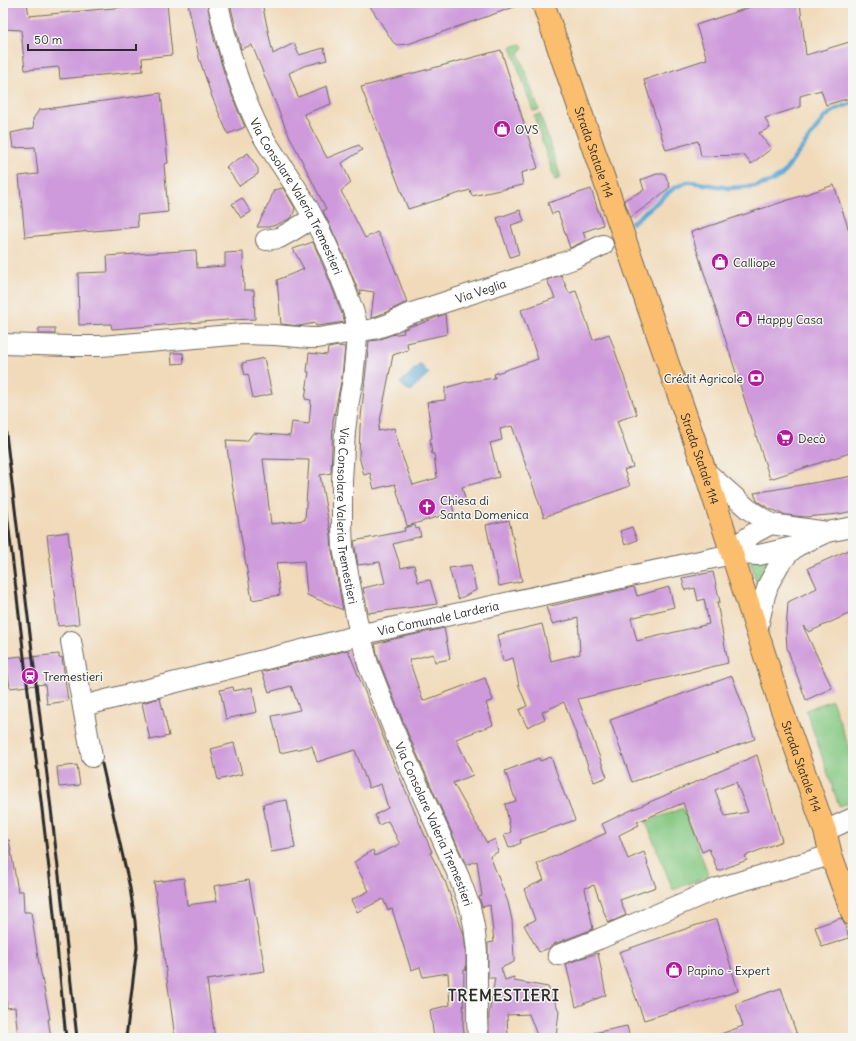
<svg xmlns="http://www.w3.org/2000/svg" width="856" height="1041" font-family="Delius,sans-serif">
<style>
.green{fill:#84c881;stroke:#587a56}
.water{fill:#5aa7d3;stroke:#42697f}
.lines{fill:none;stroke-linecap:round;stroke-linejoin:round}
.stream{stroke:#5aa7d3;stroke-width:4.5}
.building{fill:#ce9adb;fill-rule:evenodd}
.minor-casing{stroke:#70685d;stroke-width:22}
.major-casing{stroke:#70685d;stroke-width:24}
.minor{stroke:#fff;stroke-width:20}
.major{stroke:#fbbe6e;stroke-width:22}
.rail{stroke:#2b2b2b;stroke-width:3}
.labels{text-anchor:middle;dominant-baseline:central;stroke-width:3;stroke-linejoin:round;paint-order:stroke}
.poi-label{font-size:12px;fill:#2b2b2b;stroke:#f6f6f2;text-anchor:start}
.street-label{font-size:12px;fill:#2b2b2b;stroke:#f6f6f2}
.district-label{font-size:16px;font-weight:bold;letter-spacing:1px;fill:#2b2b2b;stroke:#f6f6f2}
</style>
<rect width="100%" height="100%" fill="#f6f6f2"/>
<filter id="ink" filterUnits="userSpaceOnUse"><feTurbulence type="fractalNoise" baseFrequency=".025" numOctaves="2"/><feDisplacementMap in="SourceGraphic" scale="8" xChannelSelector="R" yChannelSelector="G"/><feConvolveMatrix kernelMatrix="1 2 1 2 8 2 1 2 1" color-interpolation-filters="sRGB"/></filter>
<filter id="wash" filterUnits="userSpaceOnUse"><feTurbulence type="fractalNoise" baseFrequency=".012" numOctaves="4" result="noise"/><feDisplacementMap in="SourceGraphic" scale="16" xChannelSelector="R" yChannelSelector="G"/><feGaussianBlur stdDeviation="0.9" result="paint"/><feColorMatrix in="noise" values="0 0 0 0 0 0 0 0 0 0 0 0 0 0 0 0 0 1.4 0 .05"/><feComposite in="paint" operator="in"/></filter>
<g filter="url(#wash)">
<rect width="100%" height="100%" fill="#f1daba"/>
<path class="green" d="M521,44L523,47L519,54L539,110L533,111L511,47Z
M540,114L561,178L555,180L534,116Z
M773,556L759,585L757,583L750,562Z
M832,700L853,759V802L839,806L806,710Z
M683,808L709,876L673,890L646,822Z"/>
<path class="water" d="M420,364L429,373L410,392L400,383Z"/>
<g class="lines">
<path class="stream" d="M632,223L674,188L687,182H692L729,188L757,186L770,182L782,175L824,118L836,109L853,103"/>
</g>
<g id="blocks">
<path class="building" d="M3,3H27L29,16L167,3L172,55L142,58L143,71L60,79L59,67L25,70L21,30L3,29Z
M188,3H207L214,39L224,72L236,106L245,127L228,134L212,97L199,58Z
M230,3H262L273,54L294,43L299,55L324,48L327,60L304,66L289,73L298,97L327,86L331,104L304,114L327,158L359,145L362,150L342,163L351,183L341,191L365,238L377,232L388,251L407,302L401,305L384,313L371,318L374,292L361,290L360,295L341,249L323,211L326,209L286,129L252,45L241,49Z
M368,3H520V5L408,44L397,45L393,42Z
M763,3H800L806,55L853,41V97L826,105L821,90L800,96V107L765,118L770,128L759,133L771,149L751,164L744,155L701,156L698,141L666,150L644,80L707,59L696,25Z
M501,50L538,168L521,173L523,185L472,196L470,190L408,209L361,87Z
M161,93L168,163L164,164L168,212L137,215L138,227L25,237L19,176L38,174L35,147L13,148L11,133L34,128L33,119L39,110Z
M248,153L258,169V174L239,186L226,167Z
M657,174H665L670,187L652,202L631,217L624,200L644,190L641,180Z
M834,185L853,243V452L770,479L691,232Z
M283,188L295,208L293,215L291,218L276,225L268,227H257L270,201L274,190Z
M591,189L603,225L583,232L586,240L570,248L558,212L552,214L548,203Z
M242,198L251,212L241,218L232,204Z
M520,210L524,221L511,225L519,254L510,257L497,218Z
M313,242L330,282L345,322L317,326H316L315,323L299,326L281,324L277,280L304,269L293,249Z
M196,250L197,268L225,266V253L243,252L244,290H254L255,319L227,320L112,329L111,324L79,325L78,273L108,272L107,256Z
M561,275L569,293L576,291L593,340L609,334L637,414L617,421L633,467L624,470L630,486L544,517L512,426L500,429L502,440L490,443L499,477L462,487L466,502L452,505L454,512L407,526L395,484L374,489L370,473L364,475L359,456L360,427L369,341L378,340L391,335L404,333L403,330L411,326L417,324V325L432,319L445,314L447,334L407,343L408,350L393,355L378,431L394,428L401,453L413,485L437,478L434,454H432L430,439L432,438L427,402L445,400V388L466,382L495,378L494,374L538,359L521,310L555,298L547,280Z
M39,328H55V334H39Z
M338,346L345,347L342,377L333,421L331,473L320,475L331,535L332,550L343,610L307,595L304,561L276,563L280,595L252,600L232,483L226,440L247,441L253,433L290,436L292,422L309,424L311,400L305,399L309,372H307L309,353L327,355L328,348ZM263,459L309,460L305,520L271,524Z
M171,353H183L184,363L172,364Z
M264,358L272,394L253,398L248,374L245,375L242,363Z
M853,476V511L839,514L805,517L786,515L770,509L757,501L754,493Z
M509,520L522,581L499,586L486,525Z
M415,525L416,529L419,528L421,536L393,544L401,568L414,565L418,582L430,580L437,604L368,613L363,588L385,583L380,562L358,565L354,541L405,531L404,528Z
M632,527L637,540L625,545L620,531Z
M68,532L79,624L58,626L47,535Z
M853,548V612L809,632L803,626L832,688L806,700L787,648L786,632L788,602L817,588L808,568Z
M471,565L476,590L467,595L458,599L449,568Z
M713,572L720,602H717L728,663L578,699L607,777L594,782L564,702L542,712L545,719L527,727L519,710L527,706L519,686L513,658L503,661L497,635L542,624L551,661L580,654L578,618L552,624L546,607L634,587L637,596L669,587L674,607L631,618L637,641L709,624L704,599L698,601L695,588L685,590L682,578Z
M444,628L450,659L435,662L433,654L409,660L423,701L485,678L493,700L486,703L493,725L456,739L473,775L453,783L487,843L495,839L498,852L490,856L508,902L512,920L514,958V962L501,968L505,980L514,977V981L548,987L559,1011L556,1038H538L529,1014L507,1015L508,1038H489V1014L495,978H488V943L494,942L490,905L482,907L479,897L482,896L477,861L466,865L408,734L378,658L375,644L394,639Z
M348,650L392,759L432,852L430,853L439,870L444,881H445L464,935L466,952V970H464L463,1026L465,1038H434L430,1010L450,1005L448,973L423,977L420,967L411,970L392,909L388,910L383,899L357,912L351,900L369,891L354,862L373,850L375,856L400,844L388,821L379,825L375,815L388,808L381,784L369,788L355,750L317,762L312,746L280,753L272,716L300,710L291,686L269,692L262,672L307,660V661Z
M59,654V658L62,657L68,701L47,704L45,684L10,688L6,658L21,656V658Z
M732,676L755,739L632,782L610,720Z
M233,687L234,691L252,687L257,712L226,719L220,690Z
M160,698L169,736L150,740L142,703Z
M234,743L242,774L218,780L211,749Z
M757,755L782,841L745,856L747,860L718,871L709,849L702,852L683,803L637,822L639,825L619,835L628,859L644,852L648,863L647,864L656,887L620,900L626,915L608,923L594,885L585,888L593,929L554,944L549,948L539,952L524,925L535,920L524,889L544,880L537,864L606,833L602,824L627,812ZM736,782L748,812L725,816L715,790Z
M551,757L565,796H566L575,820L520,840L521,843L509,848L504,835L511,832L505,804L516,801L505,771L539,758L540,761Z
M77,765L80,785L59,787L57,767Z
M287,800L295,848L271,852L263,804Z
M9,840L18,891H23L24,912H31L38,958L50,1019H48L51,1038H18L15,1007L7,1008L4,986L3,987V841Z
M184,878L187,905L217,901L214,886L249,880L265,971L207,980L215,1038H175L154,882Z
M841,918L845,925L849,938L822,947L815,927Z
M717,919L738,991L644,1020L619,952L697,925Z
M598,953L606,995L576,1007L566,964L582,958Z
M781,988L798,1038H716L715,1036L743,1026L736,1004Z
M627,1026L630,1038H595L594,1033Z"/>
</g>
</g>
<g filter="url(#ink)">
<use href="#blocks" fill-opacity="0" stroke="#70685d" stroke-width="1"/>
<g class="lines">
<defs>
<g id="minor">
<path id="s1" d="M218,3C227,47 240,92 261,133C273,154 288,174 300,194C319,226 333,256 346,291C351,306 359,321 357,337L353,379L348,406L345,431L342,481V527L343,548L346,563L357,621L368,664L397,738L459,877L470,907L474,926L477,951V1019L478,1038"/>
<path d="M266,240L279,238L290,232L313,218"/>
<path id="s2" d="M3,344L70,346H101L243,334L275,335L310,338H318L374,329L389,324L406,315L528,275L573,259L603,245"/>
<path d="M705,471L748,509L771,524L827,532"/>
<path d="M732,554L744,540L754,533L771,524"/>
<path d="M757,631L765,595L769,583L780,563L789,553L797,546L827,532L853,527"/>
<path d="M71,641L92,757"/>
<path id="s3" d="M83,706L372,632L732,554L759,555L797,546"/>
<path d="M825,831L853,818"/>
<path d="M558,955L599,939L718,888L831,855"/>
</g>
<g id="major">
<path id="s4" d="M543,3L705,471L757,631L780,704L825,831L831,855L853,915"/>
</g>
</defs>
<use href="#minor" class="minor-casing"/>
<use href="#major" class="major-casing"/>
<use href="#minor" class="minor"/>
<use href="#major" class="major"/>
<path class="rail" d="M3,409L61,892L77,1038
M3,479L52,894L66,1038
M102,764L130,888L135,921L137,947L126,1038"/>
</g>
</g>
<defs>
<symbol id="shop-disc" viewBox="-11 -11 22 22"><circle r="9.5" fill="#b5179e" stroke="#f6f6f2"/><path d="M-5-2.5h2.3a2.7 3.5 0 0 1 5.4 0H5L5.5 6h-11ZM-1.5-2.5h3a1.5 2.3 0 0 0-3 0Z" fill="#fff"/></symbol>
<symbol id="bank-disc" viewBox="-11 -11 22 22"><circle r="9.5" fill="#b5179e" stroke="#f6f6f2"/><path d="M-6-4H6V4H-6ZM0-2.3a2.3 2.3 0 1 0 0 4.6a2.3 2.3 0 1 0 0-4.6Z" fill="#fff"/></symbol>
<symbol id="supermarket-disc" viewBox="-11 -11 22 22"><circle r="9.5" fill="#b5179e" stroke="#f6f6f2"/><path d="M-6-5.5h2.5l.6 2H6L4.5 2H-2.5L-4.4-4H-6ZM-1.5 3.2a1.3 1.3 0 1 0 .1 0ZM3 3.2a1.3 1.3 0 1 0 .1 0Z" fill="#fff"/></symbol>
<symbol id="church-disc" viewBox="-11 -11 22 22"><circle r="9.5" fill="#b5179e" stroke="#f6f6f2"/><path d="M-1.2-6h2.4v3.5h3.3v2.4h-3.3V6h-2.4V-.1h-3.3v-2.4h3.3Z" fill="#fff"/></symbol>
<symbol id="station-disc" viewBox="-11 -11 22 22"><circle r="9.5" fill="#b5179e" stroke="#f6f6f2"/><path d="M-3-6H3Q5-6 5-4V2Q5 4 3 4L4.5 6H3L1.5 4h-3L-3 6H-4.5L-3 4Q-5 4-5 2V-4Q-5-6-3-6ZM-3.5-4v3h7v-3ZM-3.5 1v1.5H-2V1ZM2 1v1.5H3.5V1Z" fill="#fff"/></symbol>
</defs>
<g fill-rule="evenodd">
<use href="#shop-disc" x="492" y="119" width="20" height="20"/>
<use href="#shop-disc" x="710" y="252" width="20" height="20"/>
<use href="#shop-disc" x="734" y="309" width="20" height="20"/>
<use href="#bank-disc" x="746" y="368" width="20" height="20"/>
<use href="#supermarket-disc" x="775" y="428" width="20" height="20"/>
<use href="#church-disc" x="417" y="497" width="20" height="20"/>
<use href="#station-disc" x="20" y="666" width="20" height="20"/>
<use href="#shop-disc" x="664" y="960" width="20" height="20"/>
</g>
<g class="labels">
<g class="poi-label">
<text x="515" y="129">OVS</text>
<text x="733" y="262">Calliope</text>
<text x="757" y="319">Happy Casa</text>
<text x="743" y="378" text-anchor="end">Crédit Agricole</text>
<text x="798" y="438">Decò</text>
<text x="440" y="500">Chiesa di<tspan x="440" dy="14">Santa Domenica</tspan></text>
<text x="43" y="676">Tremestieri</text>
<text x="687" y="970">Papino - Expert</text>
</g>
<g class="street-label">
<text stroke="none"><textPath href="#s4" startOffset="158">Strada Statale 114</textPath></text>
<text stroke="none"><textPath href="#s1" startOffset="210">Via Consolare Valeria Tremestieri</textPath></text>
<text stroke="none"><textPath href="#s2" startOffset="486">Via Veglia</textPath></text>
<text stroke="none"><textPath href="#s4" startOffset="482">Strada Statale 114</textPath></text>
<text stroke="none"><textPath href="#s1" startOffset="545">Via Consolare Valeria Tremestieri</textPath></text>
<text stroke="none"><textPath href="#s3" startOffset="366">Via Comunale Larderia</textPath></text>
<text stroke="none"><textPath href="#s4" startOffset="806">Strada Statale 114</textPath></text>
<text stroke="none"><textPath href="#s1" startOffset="869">Via Consolare Valeria Tremestieri</textPath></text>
</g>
<g class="district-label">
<text x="504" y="995">TREMESTIERI</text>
</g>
</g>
<rect width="856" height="1041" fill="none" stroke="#f6f6f2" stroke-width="16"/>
<path d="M28 44v6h108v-6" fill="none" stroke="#2b2b2b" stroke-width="2"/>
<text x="34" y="44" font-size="12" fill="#2b2b2b" stroke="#f6f6f2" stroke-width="3" paint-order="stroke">50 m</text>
</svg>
